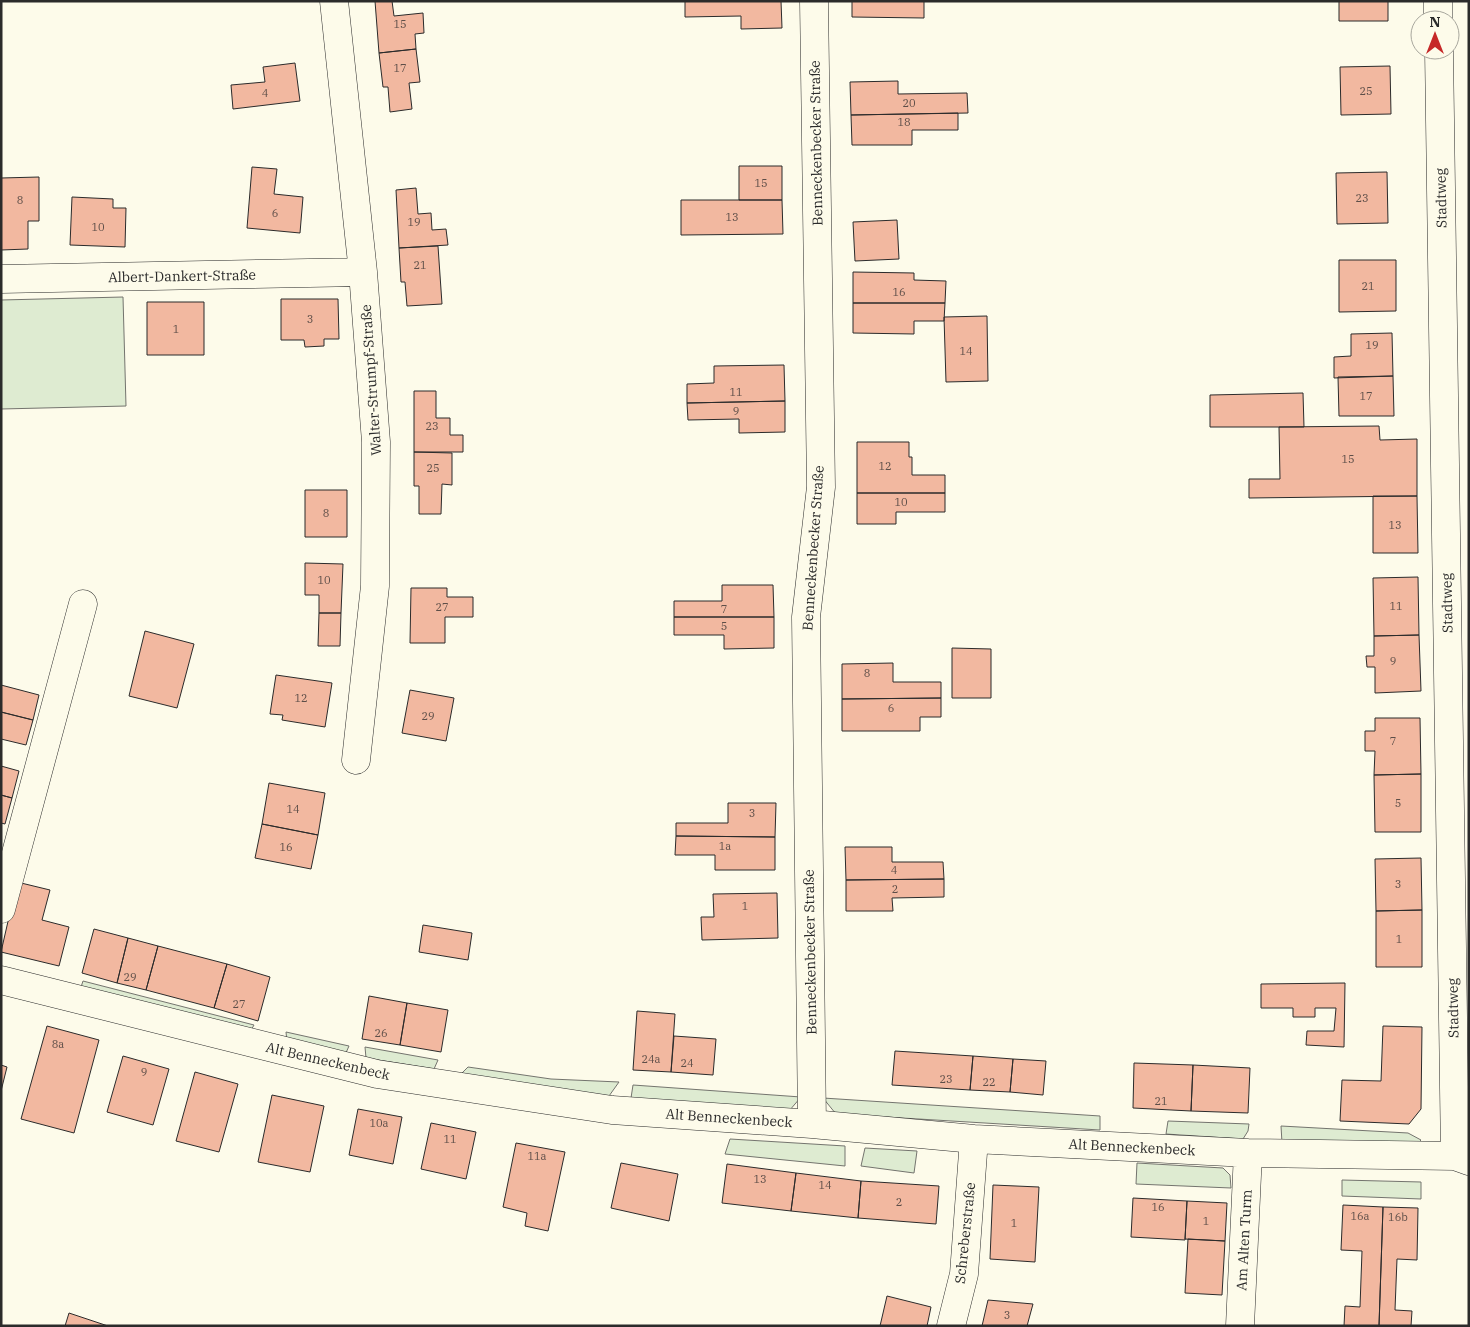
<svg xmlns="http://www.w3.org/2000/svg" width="1470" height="1327" font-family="'IBM Plex Serif',serif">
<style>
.green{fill:#deebd1;stroke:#74746e}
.building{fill:#f2b8a0;stroke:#2b2b2b}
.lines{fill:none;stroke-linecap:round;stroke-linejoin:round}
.minor-casing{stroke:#2b2b2b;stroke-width:29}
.minor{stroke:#fdfbea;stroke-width:28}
.labels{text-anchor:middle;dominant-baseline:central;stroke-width:4;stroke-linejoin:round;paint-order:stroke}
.number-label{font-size:11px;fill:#5d4e48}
.street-label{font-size:14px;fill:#2b2b2b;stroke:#fdfbea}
</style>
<rect width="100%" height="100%" fill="#fdfbea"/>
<path class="green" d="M123,297L126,406L1,409V300Z
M83,981L254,1025L250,1032L81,987Z
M286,1032L349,1046L345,1055L287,1042Z
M365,1047L438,1060L434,1069L366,1058Z
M468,1067L551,1079L619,1082L609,1096L460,1075Z
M633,1085L801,1097L789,1111L631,1098Z
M823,1098L1100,1116V1130L836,1114Z
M1168,1121L1249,1124L1248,1131L1243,1139L1166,1134Z
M1281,1126L1408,1133L1421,1140L1416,1145L1282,1143Z
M730,1139L845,1146V1166L725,1154Z
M865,1148L917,1151L914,1173L861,1166Z
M1137,1163L1223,1168L1230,1175L1231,1188L1136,1184Z
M1342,1180L1421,1182V1199L1342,1196Z"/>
<path class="building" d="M375,1H392L394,16L423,13L424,33L415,34L416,49L379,53Z
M685,1H781L782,28L741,29V16L685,17Z
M852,1H924V18L852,17Z
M1339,1H1388V21H1339Z
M416,49L420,82L409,83L412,109L390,112L388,87H383L379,53Z
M295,63L300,101L233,109L231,85L265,82L263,67Z
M1390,66L1391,114L1341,115L1340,67Z
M898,81V94L967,93L968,113L851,115L850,82Z
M958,113V130H912V145H852L851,115Z
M739,166H782V200H739Z
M252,167L277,169L274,194L303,197L300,233L247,228Z
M1387,172L1388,223L1337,224L1336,173Z
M39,177V221H28V249L1,250V178Z
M416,188L418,214L431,213L432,230L446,229L448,245L399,248L396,190Z
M72,197L113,199V208H126L125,247L70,245Z
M681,200H782L783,234L681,235Z
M897,220L899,259L855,261L853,222Z
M438,246L442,304L407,306L405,282H401L399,248Z
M1339,260H1396V311L1339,312Z
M853,272L914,273V280L946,281L945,303H853Z
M281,299H338L339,339H324V346L305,347L304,340H281Z
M147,302H204V355H147Z
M853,303H945L944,321H914V334L853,333Z
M987,316L988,381L946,382L944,317Z
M1392,333L1393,376L1334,378V357L1351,356V334Z
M784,365L785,401L687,403V384L714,383V366Z
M1393,376L1394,416H1339L1338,377Z
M414,391H436V418H450V435H463V452H414Z
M1303,393L1304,427H1210V395Z
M785,401V432L739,433V419L688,420L687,403Z
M1379,426L1380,440L1417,439V496L1249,498V479H1280L1279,427Z
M857,442H909V457H912V475H945V493H857Z
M414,452L452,453V485L442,484L441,514H419V486H414Z
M305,490H347V537H305Z
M857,493H945V512H896V524H857Z
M1373,496H1417L1418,553H1373Z
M305,563L343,564L341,613H319V595H305Z
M1418,577L1419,635L1374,636L1373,578Z
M722,585H773L774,617H674V601H722Z
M411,588H447V597H473V617H445V643H410Z
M319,613H341L340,646H318Z
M674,617H774V648L724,649V635H674Z
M145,631L194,644L177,708L129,696Z
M1419,635L1421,691L1375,693V667H1367L1366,656H1374V636Z
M952,648L991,649V698H952Z
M893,663V682H941V698L842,699V664Z
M276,675L332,683L325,727L282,720L283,715L270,714Z
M1,685L39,695L33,720L1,712Z
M410,690L454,698L446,741L402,733Z
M941,698V717H920V731H842V699Z
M1,712L33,720L26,745L1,739Z
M1375,718H1420L1421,774L1374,775L1375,751H1365V731H1375Z
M1,766L19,771L12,798L1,795Z
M1421,774V832H1375L1374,775Z
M269,783L325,793L318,835L262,824Z
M1,795L12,798L5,824L1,823Z
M728,803H776L775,837L676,836V823H728Z
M262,824L318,835L311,869L255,858Z
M676,836L775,837V870H715V855H675Z
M845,847H892V862H943L944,879L846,880Z
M1421,858L1422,910L1376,911L1375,859Z
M944,879V897L892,898L893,911H846V880Z
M17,882L50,890L42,920L69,927L59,966L1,952Z
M777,893L778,938L702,940L701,917H714L713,894Z
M1422,910V967H1376V911Z
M423,925L472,933L468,960L419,952Z
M94,929L128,938L117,983L82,973Z
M128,938L158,946L146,990L117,983Z
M158,946L227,964L214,1008L146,990Z
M227,964L270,977L258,1021L214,1008Z
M1345,983L1344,1047L1306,1045L1307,1031H1334L1336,1008H1315V1017H1293V1008H1261V984Z
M369,996L407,1003L400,1045L362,1039Z
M407,1003L448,1010L441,1052L400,1045Z
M637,1011L675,1014L671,1072L633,1070Z
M47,1026L99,1040L74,1133L21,1119Z
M1383,1026L1422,1027L1421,1109L1409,1124L1340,1121L1342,1080L1381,1081Z
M674,1036L716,1039L713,1075L671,1072Z
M895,1051L973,1056L970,1090L892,1085Z
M123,1056L169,1069L153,1125L107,1112Z
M973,1056L1013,1059L1010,1092L970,1090Z
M1013,1059L1046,1061L1043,1095L1010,1092Z
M1134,1063L1193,1065L1191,1111L1133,1108Z
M1,1065L7,1067L1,1091Z
M1193,1065L1250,1068L1248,1113L1191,1111Z
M195,1072L238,1084L219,1152L176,1141Z
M272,1095L324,1106L310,1172L258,1162Z
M358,1109L402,1117L393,1164L349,1155Z
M431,1123L476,1132L466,1179L421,1169Z
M516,1143L565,1152L548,1231L525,1226L527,1213L503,1207Z
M621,1163L678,1174L669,1221L611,1208Z
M727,1164L796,1173L791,1211L722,1203Z
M796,1173L861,1181L858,1218L791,1211Z
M861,1181L939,1186L936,1224L858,1218Z
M993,1185L1039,1187L1035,1262L990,1259Z
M1133,1198L1187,1201L1185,1240L1131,1237Z
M1187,1201L1227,1203L1225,1241L1185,1239Z
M1343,1205L1383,1207L1379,1326H1344L1345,1306L1360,1307L1362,1251L1341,1250Z
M1383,1207L1418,1208L1417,1260L1397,1259L1395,1310L1412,1311L1411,1326H1379Z
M1188,1239L1225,1241L1222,1295L1185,1293Z
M887,1296L931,1307L927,1326H880Z
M988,1300L1033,1304L1027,1326H982Z
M69,1313L108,1326H65Z"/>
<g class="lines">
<defs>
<path id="minor" d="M334,1L363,272L376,442L375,586L356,760
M1438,1V20
M1439,50L1455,1156
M1,279L363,272
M1,909L83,604
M1,980L377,1074L612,1110L812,1124L974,1139L1248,1153L1455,1156L1469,1161
M812,1124L806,617L821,487L814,1
M951,1326L964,1274L974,1139
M1240,1326L1248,1153"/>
</defs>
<use href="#minor" class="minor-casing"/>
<use href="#minor" class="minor"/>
</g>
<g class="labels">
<g class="number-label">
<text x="400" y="24">15</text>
<text x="400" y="68">17</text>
<text x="1366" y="91">25</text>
<text x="265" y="93">4</text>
<text x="909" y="103">20</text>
<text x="904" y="122">18</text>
<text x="761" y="183">15</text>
<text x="1362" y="198">23</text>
<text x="20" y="200">8</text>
<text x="275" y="213">6</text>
<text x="732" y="217">13</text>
<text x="414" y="222">19</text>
<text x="98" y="227">10</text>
<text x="420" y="265">21</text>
<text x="1368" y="286">21</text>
<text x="899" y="292">16</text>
<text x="310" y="319">3</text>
<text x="176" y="329">1</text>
<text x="1372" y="345">19</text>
<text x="966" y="351">14</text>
<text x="736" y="392">11</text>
<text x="1366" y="396">17</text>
<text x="736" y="411">9</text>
<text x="432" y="426">23</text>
<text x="1348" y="459">15</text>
<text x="885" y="466">12</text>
<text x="433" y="468">25</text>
<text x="901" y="502">10</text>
<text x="326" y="513">8</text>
<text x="1395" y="525">13</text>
<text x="324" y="580">10</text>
<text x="1396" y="606">11</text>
<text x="442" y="607">27</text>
<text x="724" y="609">7</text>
<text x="724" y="626">5</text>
<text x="1393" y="661">9</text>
<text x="867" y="673">8</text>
<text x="301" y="698">12</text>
<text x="891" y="708">6</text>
<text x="428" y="716">29</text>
<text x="1393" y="741">7</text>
<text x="1398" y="803">5</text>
<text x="293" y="809">14</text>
<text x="752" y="813">3</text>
<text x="725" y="846">1a</text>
<text x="286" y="847">16</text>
<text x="894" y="870">4</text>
<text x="1398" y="884">3</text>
<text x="895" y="889">2</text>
<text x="745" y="906">1</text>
<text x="1399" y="939">1</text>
<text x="130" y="977">29</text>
<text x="239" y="1004">27</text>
<text x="381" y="1033">26</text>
<text x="58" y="1044">8a</text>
<text x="651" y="1059">24a</text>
<text x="687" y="1063">24</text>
<text x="144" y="1072">9</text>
<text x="946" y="1079">23</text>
<text x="989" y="1082">22</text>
<text x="1161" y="1101">21</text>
<text x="379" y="1123">10a</text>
<text x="450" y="1139">11</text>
<text x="537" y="1156">11a</text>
<text x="760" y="1179">13</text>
<text x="825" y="1185">14</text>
<text x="899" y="1202">2</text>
<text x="1158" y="1207">16</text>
<text x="1360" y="1216">16a</text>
<text x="1398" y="1217">16b</text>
<text x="1206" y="1221">1</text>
<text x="1014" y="1223">1</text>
<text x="1007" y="1315">3</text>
</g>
<g class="street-label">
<text transform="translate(816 143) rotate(-91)">Benneckenbecker Straße</text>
<text transform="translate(1441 198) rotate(-91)">Stadtweg</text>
<text transform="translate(182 276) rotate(-1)">Albert-Dankert-Straße</text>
<text transform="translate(371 380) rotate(-94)">Walter-Strumpf-Straße</text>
<text transform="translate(813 548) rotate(-86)">Benneckenbecker Straße</text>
<text transform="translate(1447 603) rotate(-91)">Stadtweg</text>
<text transform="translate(810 952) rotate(-91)">Benneckenbecker Straße</text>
<text transform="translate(1453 1008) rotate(-91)">Stadtweg</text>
<text transform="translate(328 1061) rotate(13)">Alt Benneckenbeck</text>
<text transform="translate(729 1118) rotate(4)">Alt Benneckenbeck</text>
<text transform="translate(1132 1147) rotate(3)">Alt Benneckenbeck</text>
<text transform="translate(965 1233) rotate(-84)">Schreberstraße</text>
<text transform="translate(1244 1240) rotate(-87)">Am Alten Turm</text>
</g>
</g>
<rect width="1470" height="1327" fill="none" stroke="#2b2b2b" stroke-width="5"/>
<g transform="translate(1435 35)"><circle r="24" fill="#fdfbea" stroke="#a9a89e"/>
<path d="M0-4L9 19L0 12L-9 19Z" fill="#c62828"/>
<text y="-8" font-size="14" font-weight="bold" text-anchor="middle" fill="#2b2b2b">N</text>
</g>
</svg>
